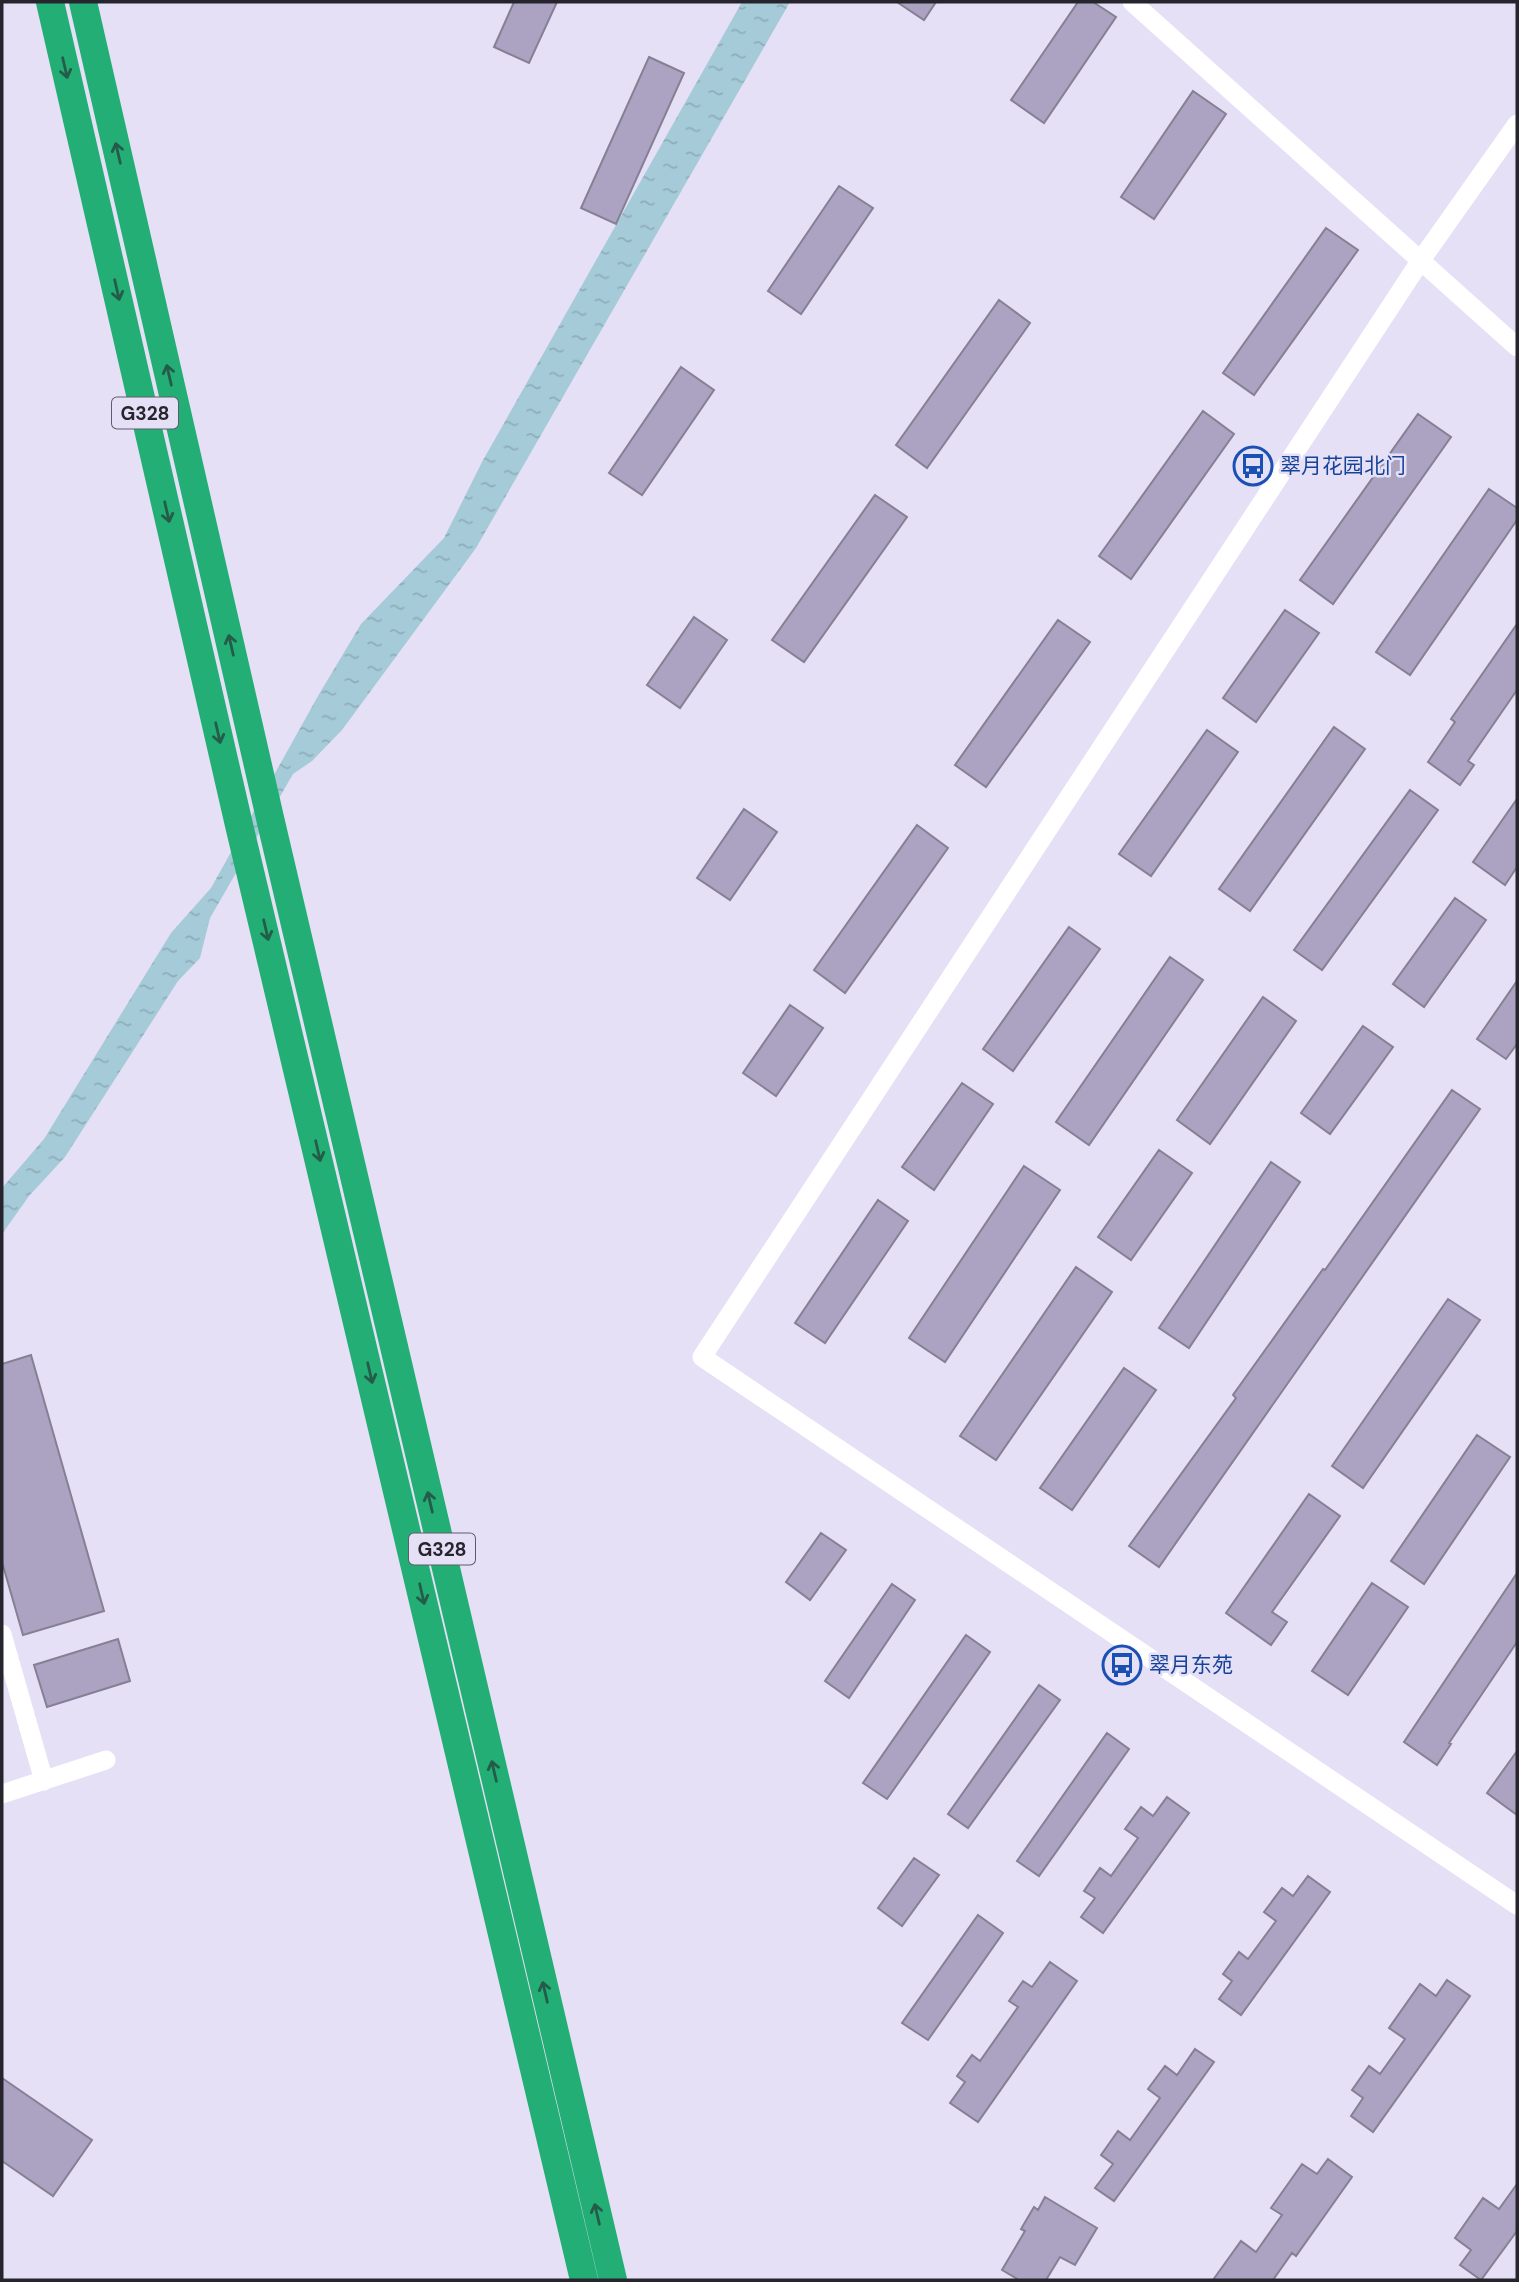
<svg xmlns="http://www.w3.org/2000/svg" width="1519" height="2282" font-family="'DM Sans','Noto Sans SC',sans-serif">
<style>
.water{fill:url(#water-ripples)}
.building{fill:#aba3c1;stroke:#858094;stroke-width:2}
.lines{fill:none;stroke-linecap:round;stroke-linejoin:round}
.minor{stroke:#fff;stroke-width:19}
.highway{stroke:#23ae75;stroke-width:28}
.oneway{stroke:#255b49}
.labels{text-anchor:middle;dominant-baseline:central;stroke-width:5;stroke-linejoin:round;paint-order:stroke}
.shield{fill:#e5e0f6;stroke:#5f5c69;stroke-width:2}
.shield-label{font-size:19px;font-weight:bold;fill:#26242c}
.transit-label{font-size:21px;fill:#164399;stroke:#e5e0f6;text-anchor:start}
</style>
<defs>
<pattern id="water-ripples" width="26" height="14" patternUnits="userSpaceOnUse" patternTransform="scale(1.75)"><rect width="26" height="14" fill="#a5cad8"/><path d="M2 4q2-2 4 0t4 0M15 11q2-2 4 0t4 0" fill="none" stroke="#8eadba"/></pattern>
</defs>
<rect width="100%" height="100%" fill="#e5e0f6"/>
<path class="water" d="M742,2H790L476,548L342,730L312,761L293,774L210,918L200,958L178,981L65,1157L29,1196L2,1234V1188L44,1139L171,933L211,888L318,696L361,624L444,538L482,462Z"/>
<path class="building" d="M514,2H557L529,63L494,47Z
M897,2H936L924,20Z
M1078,2H1093L1116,17L1044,123L1011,100Z
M649,57L684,73L616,224L581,208Z
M1193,91L1226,114L1154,219L1121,197Z
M839,186L873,208L801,314L768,291Z
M1326,228L1358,250L1254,395L1223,373Z
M999,300L1030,323L927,468L896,445Z
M681,367L714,390L642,495L609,473Z
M1203,411L1234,434L1131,579L1099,556Z
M1418,414L1451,437L1333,604L1300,580Z
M1489,489L1517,508V520L1410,675L1376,652Z
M875,495L907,517L804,662L772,640Z
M1285,610L1319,633L1256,722L1223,698Z
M694,617L727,640L680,708L647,685Z
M1058,620L1090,642L986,787L955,765Z
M1517,624V690L1468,761L1474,765L1460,785L1428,762L1455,722L1451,719Z
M1334,727L1365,749L1250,911L1219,889Z
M1207,730L1238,752L1151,876L1119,854Z
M1410,790L1438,810L1322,970L1294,950Z
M1517,799V867L1505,885L1473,862Z
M744,809L777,832L730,900L697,878Z
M917,825L948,848L845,993L814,970Z
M1455,898L1486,920L1424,1007L1393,984Z
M1069,927L1100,949L1013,1071L983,1049Z
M1170,957L1203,980L1089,1145L1056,1122Z
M1517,981V1044L1506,1059L1477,1039Z
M1263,997L1296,1021L1210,1144L1177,1120Z
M790,1005L823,1028L776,1096L743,1073Z
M1363,1026L1393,1047L1330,1134L1301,1113Z
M962,1083L993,1104L934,1190L902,1167Z
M1452,1090L1480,1109L1159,1567L1129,1546L1236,1398L1233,1395L1323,1269L1325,1270Z
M1159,1150L1192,1173L1131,1260L1098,1237Z
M1271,1162L1300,1182L1189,1348L1159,1328Z
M1024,1166L1060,1190L945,1362L909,1338Z
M878,1200L908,1221L825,1343L795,1323Z
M1076,1267L1112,1292L996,1460L960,1436Z
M1448,1299L1480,1320L1363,1488L1332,1466Z
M31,1355L104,1611L23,1635L2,1562V1364Z
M1124,1368L1156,1390L1072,1510L1040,1488Z
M1477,1435L1510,1457L1424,1584L1391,1561Z
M1309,1494L1340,1516L1272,1612L1287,1622L1271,1645L1226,1613Z
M821,1533L846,1550L810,1600L786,1582Z
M1517,1573V1642L1449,1743L1451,1744L1437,1765L1404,1742Z
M1372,1583L1408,1607L1348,1695L1312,1671Z
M892,1584L915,1600L849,1698L825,1681Z
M966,1635L990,1652L887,1799L863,1783Z
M118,1639L130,1681L47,1707L34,1665Z
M1039,1685L1060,1700L968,1828L948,1814Z
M1107,1733L1129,1749L1039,1876L1017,1861Z
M1517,1751V1815L1487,1793Z
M1167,1797L1189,1813L1103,1933L1081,1917L1095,1898L1084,1891L1100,1868L1111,1876L1138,1838L1125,1829L1141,1807L1153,1816Z
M914,1858L939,1875L902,1926L878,1908Z
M1308,1876L1330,1892L1241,2015L1219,1999L1232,1981L1223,1974L1239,1952L1248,1959L1276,1921L1264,1912L1282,1888L1293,1896Z
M978,1915L1003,1933L928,2040L902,2023Z
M1050,1962L1077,1981L978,2122L950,2103L965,2082L957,2076L972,2055L980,2061L1018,2007L1009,2001L1023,1981L1032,1987Z
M1447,1980L1470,1996L1373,2132L1351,2116L1363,2098L1352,2090L1369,2066L1380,2074L1405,2039L1389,2028L1420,1984L1436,1996Z
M1195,2049L1214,2062L1114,2201L1095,2188L1113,2164L1101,2155L1118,2131L1130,2140L1160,2098L1148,2089L1165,2066L1177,2075Z
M2,2078L92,2140L53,2196L2,2161Z
M1328,2159L1352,2177L1296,2256L1292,2253L1273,2280H1213L1241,2241L1256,2252L1282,2215L1271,2208L1302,2164L1317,2174Z
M1517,2184V2231L1481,2280L1460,2265L1471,2250L1455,2238L1483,2198L1499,2209Z
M1045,2197L1097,2228L1075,2265L1060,2257L1046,2280H1019L1002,2270L1025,2231L1021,2229L1034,2207L1038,2210Z"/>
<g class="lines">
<path class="minor" d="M1132,2L1517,347
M1517,124L1421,260L702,1357L1517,1905
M2,1634L44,1781
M2,1794L106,1760"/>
<path class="highway" d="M50,2L239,825L584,2280
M83,2L270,818L613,2280"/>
</g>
<defs><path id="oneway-shaft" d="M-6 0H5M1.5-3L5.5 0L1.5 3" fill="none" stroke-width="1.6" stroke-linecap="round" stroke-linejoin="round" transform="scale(1.75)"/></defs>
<g class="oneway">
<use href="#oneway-shaft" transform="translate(65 68) rotate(77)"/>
<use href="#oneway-shaft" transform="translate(118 153) rotate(-103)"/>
<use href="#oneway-shaft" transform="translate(117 290) rotate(77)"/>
<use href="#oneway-shaft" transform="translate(169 375) rotate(-103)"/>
<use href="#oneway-shaft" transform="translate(167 512) rotate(77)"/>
<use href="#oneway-shaft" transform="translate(231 645) rotate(-103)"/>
<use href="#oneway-shaft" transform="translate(218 733) rotate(77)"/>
<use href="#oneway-shaft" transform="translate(266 930) rotate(77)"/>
<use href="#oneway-shaft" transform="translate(318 1151) rotate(77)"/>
<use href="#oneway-shaft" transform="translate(370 1373) rotate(77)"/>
<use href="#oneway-shaft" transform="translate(430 1502) rotate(-103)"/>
<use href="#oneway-shaft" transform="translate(422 1594) rotate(77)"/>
<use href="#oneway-shaft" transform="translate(494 1771) rotate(-103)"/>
<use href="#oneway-shaft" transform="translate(545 1992) rotate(-103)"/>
<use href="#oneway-shaft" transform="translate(597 2214) rotate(-103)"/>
</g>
<defs>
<symbol id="bus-ring" viewBox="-11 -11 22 22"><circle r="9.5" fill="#e5e0f6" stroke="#1a4fb4" stroke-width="1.5"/><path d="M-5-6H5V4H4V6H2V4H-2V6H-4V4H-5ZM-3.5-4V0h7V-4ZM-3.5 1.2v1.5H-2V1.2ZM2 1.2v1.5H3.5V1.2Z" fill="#1a4fb4"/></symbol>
</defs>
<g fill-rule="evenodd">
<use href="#bus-ring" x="1231" y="444" width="44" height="44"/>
<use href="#bus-ring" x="1100" y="1643" width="44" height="44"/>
</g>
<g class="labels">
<g class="shield">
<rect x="112" y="397.5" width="66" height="31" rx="5"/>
<rect x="409" y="1533.5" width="66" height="31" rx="5"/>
</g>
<g class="shield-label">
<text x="145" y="413">G328</text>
<text x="442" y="1549">G328</text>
</g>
<g class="transit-label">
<text x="1280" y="466">翠月花园北门</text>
<text x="1149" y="1665">翠月东苑</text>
</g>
</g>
<rect width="1519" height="2282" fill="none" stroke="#26242c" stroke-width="7"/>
</svg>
